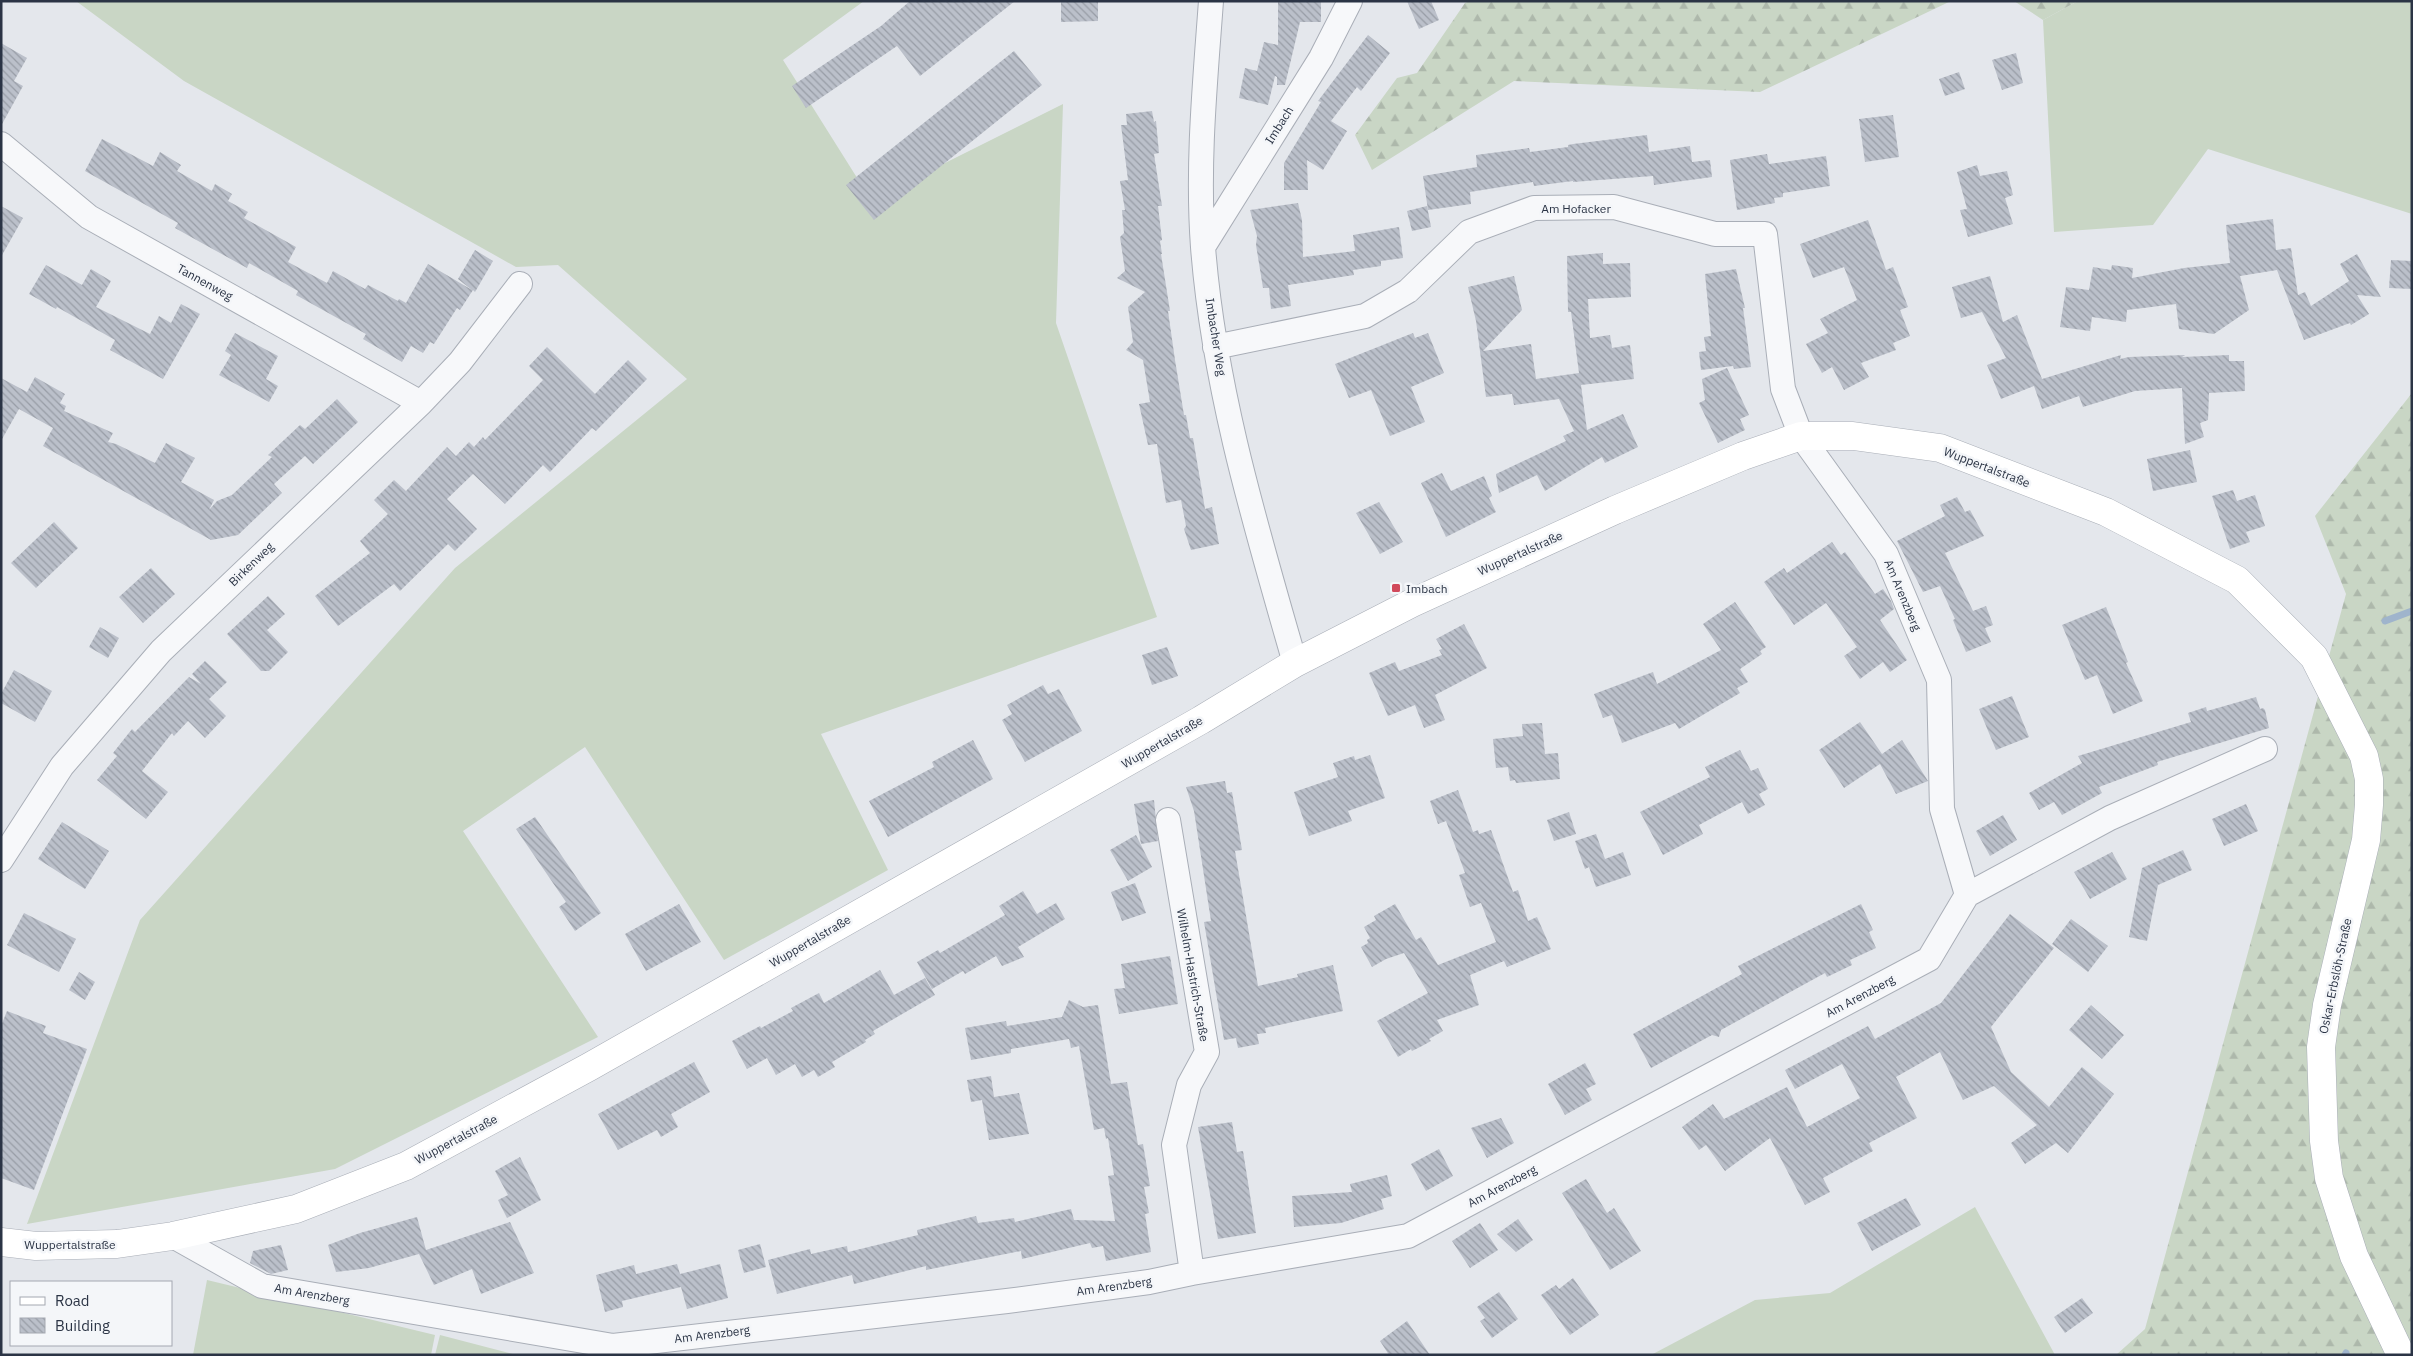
<svg xmlns="http://www.w3.org/2000/svg" width="2413" height="1356" font-family="'IBM Plex Sans',sans-serif">
<style>
.grass{fill:#c9d6c5}
.forest{fill:url(#forest-firs)}
.lines{fill:none;stroke-linecap:round;stroke-linejoin:round}
.stream{stroke:#9fb4cc;stroke-width:7}
.building{fill:url(#building-back-hatch)}
.street-casing{stroke:#a9aeb7;stroke-width:26}
.secondary-casing{stroke:#a9aeb7;stroke-width:29}
.street{stroke:#f7f8fa;stroke-width:24}
.secondary{stroke:#fff;stroke-width:28}
.poi-dot{fill:#d1495b;stroke:#f4f6f9;stroke-width:2}
.labels{text-anchor:middle;dominant-baseline:central;stroke-width:5;stroke-linejoin:round;paint-order:stroke}
.street-label{font-size:12px;fill:#2b3445;stroke:#f4f6f9}
.poi-label{font-size:12px;fill:#2b3445;stroke:#f4f6f9;text-anchor:start}
</style>
<defs>
<pattern id="forest-firs" width="22" height="20" patternUnits="userSpaceOnUse" patternTransform="scale(1.25)"><rect width="22" height="20" fill="#c9d6c5"/><path d="M5 1l3.5 6h-7zM16 11l3.5 6h-7z" fill="#adb8ab"/></pattern>
<pattern id="building-back-hatch" width="6" height="6" patternUnits="userSpaceOnUse" patternTransform="scale(1.25)"><rect width="6" height="6" fill="#bbc0ca"/><path d="M-1 5l2 2M0 0l6 6M5-1l2 2" fill="none" stroke="#989da6"/></pattern>
</defs>
<rect width="100%" height="100%" fill="#e4e7ec"/>
<path class="grass" d="M76,1H864L783,60L871,200L1063,104L1056,323L1157,617L821,734L888,870L724,960L585,747L463,831L598,1037L335,1169L27,1224L140,920L455,568L687,379L558,265L516,267L184,81Z
M2078,1H2412V214L2208,149L2153,225L2054,232L2043,20Z
M1975,1207L2055,1355H1651L1755,1300L1830,1293Z
M207,1280L435,1335L431,1355H193Z
M440,1335L517,1355H435Z"/>
<path class="forest" d="M1470,1H1951L1760,92L1514,81L1372,170L1355,135L1397,78L1417,73L1465,3Z
M2014,1H2078L2043,20Z
M2412,393V1355H2116L2145,1329L2346,594L2315,516Z"/>
<g class="lines">
<path class="stream" d="M2385,621L2412,611
M2345,1355L2346,1353"/>
</g>
<path class="building" d="M910,1H1015L920,76L897,46L806,108L792,86L881,26Z
M1061,1H1098V21L1061,22Z
M1278,1H1321V22H1300L1285,85H1277V77L1275,76L1268,105L1239,98L1245,68L1257,71L1264,42L1278,45Z
M1407,1H1431L1439,20L1419,29Z
M1368,35L1390,53L1361,91L1357,87L1331,121L1347,131L1323,170L1307,160L1308,190H1284V163L1321,102L1318,101Z
M1,43L27,58L14,81L23,86L1,126Z
M1014,51L1042,85L874,220L846,185Z
M2016,53L2023,83L2002,90L1992,60Z
M1959,72L1965,89L1945,96L1939,79Z
M1152,111L1154,122L1156,121L1159,153L1154,154L1162,206H1158L1162,240L1160,241L1162,254H1161L1170,311H1168L1175,360L1184,415H1186L1190,438H1193L1205,509L1212,507L1219,544L1191,550L1184,529L1186,526L1181,500L1166,503L1157,444L1148,445L1139,404L1150,402L1143,360L1126,350L1133,342L1128,307L1145,292L1117,278L1125,271L1120,237L1124,233L1122,210H1125L1120,181L1128,180L1121,125H1127L1126,114Z
M1893,115L1899,157L1865,162L1859,119Z
M1647,135L1649,152L1690,146L1692,162L1710,160L1712,177L1654,185L1653,176L1573,182V181L1534,186L1533,182L1470,192L1471,204L1428,210L1423,176L1477,167L1476,155L1529,148L1530,152L1568,147V145L1573,144Z
M102,139L153,166L160,152L181,165L177,171L212,191L215,184L232,194L228,201L248,212L244,218L296,247L288,262L327,283L333,271L365,289L368,285L398,301L399,299L406,303L428,264L472,290L458,279L475,250L493,261L475,292L473,290L460,310L457,308L434,344L430,342L423,353L411,346L402,362L363,339L366,334L296,295L298,291L249,263L247,268L200,242L175,228L178,223L85,171Z
M1767,154L1769,164L1826,156L1830,186L1783,193V197L1774,198L1775,203L1737,210L1730,160Z
M1977,165L1980,176L2007,171L2013,195L2005,198L2013,224L1968,237L1960,210L1967,209L1957,172Z
M1298,203L1302,220L1303,257L1355,251L1353,235L1399,227L1403,258L1381,261V266L1353,270L1354,275L1288,285L1291,306L1271,309L1269,288H1263L1256,245L1257,236L1250,210Z
M1,206L23,218L1,257Z
M1427,206L1431,227L1412,231L1407,211Z
M2273,219L2276,250L2291,248L2298,295L2305,292L2311,306L2349,281L2340,264L2357,254L2381,297L2357,295L2369,314L2351,325L2350,323L2304,340L2277,270L2240,276L2249,310L2214,334L2179,329L2176,304L2127,310L2126,322L2092,317L2090,331L2060,327L2066,287L2089,290L2093,267L2111,270L2112,265L2133,268L2132,278L2184,268L2230,263L2226,225Z
M1868,220L1886,270L1893,267L1908,307L1900,310L1910,336L1893,343L1896,350L1861,363L1869,377L1844,390L1832,367L1822,373L1806,344L1828,333L1820,319L1857,300L1844,267L1813,278L1800,244Z
M1603,253V264L1630,263L1631,297L1588,299L1590,338L1610,335L1612,348L1630,345L1634,379L1581,385L1587,430L1623,414L1638,447L1605,463L1602,457L1545,491L1537,475L1499,493L1496,474L1566,441L1563,436L1574,431L1559,399L1514,405L1512,394L1486,397L1476,321L1468,287L1514,276L1522,310L1483,351L1531,344L1536,379L1579,373L1571,312H1568L1567,256Z
M2391,260L2412,261V289L2389,288Z
M46,265L82,285L91,269L111,281L96,307L150,334L159,316L171,323L181,304L200,314L163,379L110,350L115,340L57,307L56,309L29,294Z
M1736,269L1745,308H1743L1751,367L1734,369L1733,366L1701,370L1699,352L1706,351L1704,337L1711,336L1705,274Z
M1990,276L2003,322L2017,315L2042,379L2121,355L2120,359L2129,357L2185,355L2182,357L2229,355V361H2244L2245,391L2209,393L2208,420L2200,423L2204,437L2185,444L2182,388L2135,391L2083,407L2079,396L2042,409L2034,386L2001,399L1987,365L2006,358L1982,312L1961,318L1952,287Z
M235,333L278,356L266,379L278,386L269,402L219,375L231,355L225,351Z
M1413,333L1415,338L1428,333L1444,373L1411,387L1425,422L1390,436L1371,390L1349,398L1335,364Z
M547,347L595,394L628,360L647,379L596,431L592,428L550,472L543,465L505,504L473,474L447,499L477,529L455,551L448,544L400,591L394,584L338,626L315,596L370,553L360,541L388,514L374,500L394,480L406,491L447,447L456,456L469,442L474,447L483,437L485,440L543,380L529,366Z
M1727,368L1749,415L1740,419L1745,430L1718,443L1699,403L1705,400L1702,379Z
M35,377L65,394L60,403L66,406L64,411L113,433L108,442L116,444L155,463L166,443L195,458L181,482L214,500L209,510L217,501L232,495L272,457L268,455L300,425L305,429L337,399L358,422L313,464L305,456L274,484L282,493L238,535L211,540L43,446L53,428L19,409L1,441V378L27,392Z
M2190,450L2197,482L2153,491L2147,459Z
M1442,473L1451,491L1484,476L1492,496L1489,498L1496,512L1446,537L1421,483Z
M2233,490L2237,501L2255,495L2265,526L2246,532L2250,542L2230,549L2212,496Z
M1957,497L1965,512L1970,510L1984,536L1945,553L1973,611L1986,606L1993,625L1985,628L1991,642L1966,652L1953,620L1955,619L1940,586L1923,592L1897,541L1945,516L1940,505Z
M1379,502L1403,542L1380,554L1356,513Z
M54,522L78,548L36,588L11,563Z
M1832,542L1841,555L1845,552L1875,594L1883,589L1891,601L1894,609L1880,620L1907,660L1890,672L1883,662L1860,679L1844,656L1857,647L1826,603L1794,625L1764,582L1784,568L1787,573Z
M151,568L175,594L143,623L119,597Z
M268,596L285,614L267,630L288,652L269,671H261L227,634Z
M1735,602L1766,647L1760,651L1762,654L1740,669L1748,682L1737,688L1740,693L1679,729L1675,723L1622,743L1612,715L1603,718L1594,694L1653,672L1657,684L1721,650L1703,624Z
M2106,607L2128,662L2126,663L2143,701L2113,714L2097,675L2085,680L2062,625Z
M1464,624L1487,668L1435,695L1445,720L1424,728L1415,705L1388,716L1369,673L1395,662L1399,671L1442,655L1439,650L1442,649L1436,639Z
M100,627L119,638L108,658L89,647Z
M1167,647L1178,676L1152,685L1142,655Z
M205,661L227,682L209,699L226,716L205,738L188,721L174,736L172,733L142,771L168,792L146,819L97,780L117,756L113,753L132,729L135,732L189,677L201,684L192,674Z
M14,670L52,691L35,722L1,703V694Z
M1043,685L1048,694L1059,689L1082,731L1025,762L1002,720L1012,714L1007,705Z
M2012,696L2029,737L1996,750L1979,709Z
M2256,697L2260,709L2263,708L2265,710L2269,728L2157,762L2158,765L2099,787L2102,793L2062,815L2054,802L2039,810L2029,793L2082,763L2078,756L2191,722L2188,713L2206,707L2207,711Z
M1860,722L1882,754L1902,740L1928,781L1896,794L1880,764L1844,788L1819,750Z
M1542,723L1545,754L1558,753L1560,779L1516,783L1515,780L1510,781L1508,767L1496,768L1493,739L1523,736L1522,724Z
M973,740L993,779L888,837L869,801L934,767L932,762Z
M1740,750L1751,771L1758,768L1768,789L1759,794L1765,805L1748,814L1742,802L1699,825L1703,834L1663,855L1640,812L1710,777L1705,767Z
M1370,755L1385,798L1348,811L1352,821L1309,836L1294,792L1338,777L1333,763L1354,756L1355,760Z
M1225,781L1227,793L1232,792L1242,850L1235,851L1258,986L1298,977L1297,974L1333,965L1343,1011L1265,1028L1266,1033L1257,1034L1259,1044L1238,1048L1236,1038L1224,1040L1204,922L1211,921L1194,811L1186,787Z
M1458,790L1473,832L1478,830L1479,834L1491,830L1513,892L1518,890L1528,921L1537,917L1551,949L1507,967L1504,961L1470,975L1479,1005L1437,1020L1443,1031L1429,1039L1431,1041L1422,1046L1412,1051L1411,1049L1398,1057L1377,1021L1428,993L1404,953L1386,959L1372,967L1361,947L1368,943L1367,940L1370,938L1364,927L1376,920L1374,916L1395,904L1416,940L1421,937L1438,965L1496,942L1481,903L1470,907L1459,875L1465,873L1446,821L1438,824L1430,801Z
M1154,800L1158,841L1141,844L1134,804Z
M2246,804L2258,831L2224,846L2212,819Z
M1569,812L1576,834L1554,841L1547,820Z
M2003,815L2017,840L1990,856L1976,831Z
M535,817L601,913L575,931L559,907L566,902L516,829Z
M62,822L109,851L85,889L38,859Z
M1596,834L1605,859L1623,852L1631,875L1596,887L1589,867L1585,869L1575,841Z
M1136,835L1152,867L1128,881L1110,850Z
M2183,850L2192,870L2158,885L2147,941L2129,937L2142,868Z
M2112,852L2127,879L2090,899L2074,872Z
M1135,883L1146,913L1122,921L1111,892Z
M1023,891L1037,914L1056,903L1065,919L1018,947L1024,957L1002,966L996,956L965,974L963,971L932,989L917,962L938,950L940,953L1005,915L999,906Z
M679,904L701,942L646,971L625,934Z
M1861,904L1873,930L1869,932L1876,948L1850,960L1852,965L1827,977L1825,973L1721,1030L1719,1037L1712,1035L1651,1068L1633,1034L1742,974L1738,966Z
M24,913L76,939L59,972L7,945Z
M2010,914L2054,948L1991,1027L2011,1072L2049,1107L2082,1067L2114,1094L2068,1153L2056,1143L2025,1164L2011,1143L2037,1125L1994,1086L1963,1100L1940,1052L1896,1077L1917,1118L1869,1143L1873,1151L1823,1178L1830,1192L1805,1205L1770,1138L1725,1171L1706,1145L1699,1150L1682,1127L1713,1104L1724,1119L1787,1087L1807,1127L1860,1098L1842,1064L1795,1089L1785,1070L1868,1026L1875,1039L1941,1003Z
M2071,919L2108,946L2088,972L2052,944Z
M1170,956L1178,1004L1119,1014L1114,989L1125,988L1121,964Z
M880,970L894,995L925,978L935,995L873,1031L875,1034L865,1040L866,1042L832,1062L835,1067L818,1077L814,1070L802,1077L795,1064L776,1075L767,1058L747,1069L732,1041L760,1026L761,1028L793,1011L791,1008L819,993L824,1003Z
M79,972L95,982L85,1000L69,990Z
M1069,1000L1083,1007L1098,1005L1111,1084L1127,1082L1138,1145L1143,1144L1150,1186L1144,1187L1149,1213L1145,1214L1151,1252L1106,1261L1103,1246L1092,1248L1090,1243L1022,1259L1021,1251L926,1270V1266L854,1284L852,1275L777,1294L768,1260L810,1249L811,1254L847,1246L848,1252L918,1235L917,1230L976,1216L978,1223L1014,1218L1015,1222L1071,1209L1074,1220L1115,1221L1108,1176L1114,1175L1108,1138L1106,1139L1104,1128L1094,1130L1079,1046L1071,1048L1069,1039L1011,1049V1053L971,1060L965,1028L1006,1021L1007,1026L1062,1017Z
M2091,1005L2124,1035L2102,1059L2069,1030Z
M7,1011L46,1026L43,1033L87,1049L34,1190L1,1178V1026Z
M694,1062L710,1092L671,1114L678,1127L661,1137L657,1130L618,1150L598,1114Z
M1585,1063L1596,1084L1586,1089L1592,1100L1565,1115L1548,1084Z
M991,1076L994,1097L1019,1093L1029,1134L989,1140L982,1100L971,1102L967,1080Z
M1501,1118L1514,1143L1487,1158L1471,1128Z
M1232,1122L1237,1152L1243,1151L1256,1233L1218,1239L1198,1127Z
M1439,1149L1453,1176L1426,1191L1411,1164Z
M520,1157L541,1200L507,1218L498,1200L508,1195L495,1171Z
M1387,1175L1392,1196L1381,1199L1384,1209L1341,1223L1294,1227L1292,1196L1352,1192L1350,1184Z
M1586,1179L1607,1213L1614,1208L1641,1251L1610,1270L1562,1193Z
M1906,1198L1921,1225L1872,1251L1857,1223Z
M417,1217L426,1250L510,1222L534,1273L481,1294L472,1269L434,1285L419,1254L369,1268L336,1272L328,1245L360,1233Z
M1518,1219L1533,1240L1516,1252L1497,1234Z
M1480,1223L1498,1250L1470,1268L1452,1241Z
M760,1244L766,1267L744,1273L738,1250Z
M281,1245L288,1270L271,1274L250,1263L253,1251Z
M677,1264L680,1274L720,1264L728,1298L687,1309L681,1287L622,1301L623,1307L605,1312L596,1275L634,1265L636,1274Z
M1573,1278L1599,1315L1570,1335L1541,1295L1556,1285L1559,1289Z
M1499,1292L1518,1319L1492,1338L1480,1321L1485,1318L1477,1307Z
M2082,1298L2093,1313L2065,1333L2054,1317Z
M1407,1321L1430,1355H1389L1380,1341Z"/>
<g class="lines">
<defs>
<path id="street" d="M1211,1C1205,83 1197,165 1203,247C1214,389 1256,527 1295,663
M1,144L89,217L421,403
M1203,247L1321,58L1350,1
M1215,347L1365,316L1408,291L1469,232L1534,208L1614,207L1715,234H1765L1783,389L1801,436L1886,554L1939,680L1942,809L1967,895
M1168,820L1207,1052L1189,1085L1174,1145L1192,1273
M1,860L62,766L161,651L421,403L460,362L520,284
M173,1236L262,1286L613,1346L1007,1301L1149,1282L1192,1273L1408,1236L1929,959L1967,895L2110,818L2265,749"/>
<path id="secondary" d="M1,1242L36,1246L117,1244L173,1236L296,1209L406,1166L589,1067L1201,720L1295,663L1412,603L1615,510L1743,456L1801,436H1853L1940,448L2106,512L2237,580L2314,657L2364,756L2369,779V805L2366,840L2327,1005L2321,1047L2324,1141L2329,1178L2354,1256L2401,1355"/>
</defs>
<use href="#street" class="street-casing"/>
<use href="#secondary" class="secondary-casing"/>
<use href="#street" class="street"/>
<use href="#secondary" class="secondary"/>
</g>
<rect class="poi-dot" x="1391" y="583" width="10" height="10" rx="2.5"/>
<g class="labels">
<g class="street-label">
<text transform="translate(1279 125) rotate(-58)">Imbach</text>
<text x="1576" y="208">Am Hofacker</text>
<text transform="translate(205 282) rotate(29)">Tannenweg</text>
<text transform="translate(1216 337) rotate(81)">Imbacher Weg</text>
<text transform="translate(1987 467) rotate(21)">Wuppertalstraße</text>
<text transform="translate(1520 553) rotate(-24)">Wuppertalstraße</text>
<text transform="translate(251 564) rotate(-44)">Birkenweg</text>
<text transform="translate(1903 595) rotate(67)">Am Arenzberg</text>
<text transform="translate(1162 742) rotate(-30)">Wuppertalstraße</text>
<text transform="translate(810 941) rotate(-30)">Wuppertalstraße</text>
<text transform="translate(1193 975) rotate(80)">Wilhelm-Hastrich-Straße</text>
<text transform="translate(2335 976) rotate(-78)">Oskar-Erbslöh-Straße</text>
<text transform="translate(1860 996) rotate(-28)">Am Arenzberg</text>
<text transform="translate(456 1139) rotate(-28)">Wuppertalstraße</text>
<text transform="translate(1502 1186) rotate(-28)">Am Arenzberg</text>
<text x="70" y="1244">Wuppertalstraße</text>
<text transform="translate(1114 1286) rotate(-8)">Am Arenzberg</text>
<text transform="translate(312 1294) rotate(10)">Am Arenzberg</text>
<text transform="translate(712 1334) rotate(-7)">Am Arenzberg</text>
</g>
<g class="poi-label">
<text x="1406" y="588">Imbach</text>
</g>
</g>
<rect width="2413" height="1356" fill="none" stroke="#2b3445" stroke-width="5"/>
<rect x="10" y="1281" width="162" height="65" fill="#f4f6f9" stroke="#a4a8b1"/>
<rect x="20" y="1297" width="25" height="8" fill="#ffffff" stroke="#a4a8b1"/>
<text x="55" y="1306" font-size="15" fill="#2b3445">Road</text>
<rect x="20" y="1318" width="25" height="15" fill="url(#building-back-hatch)" stroke="#a4a8b1"/>
<text x="55" y="1331" font-size="15" fill="#2b3445">Building</text>
</svg>
